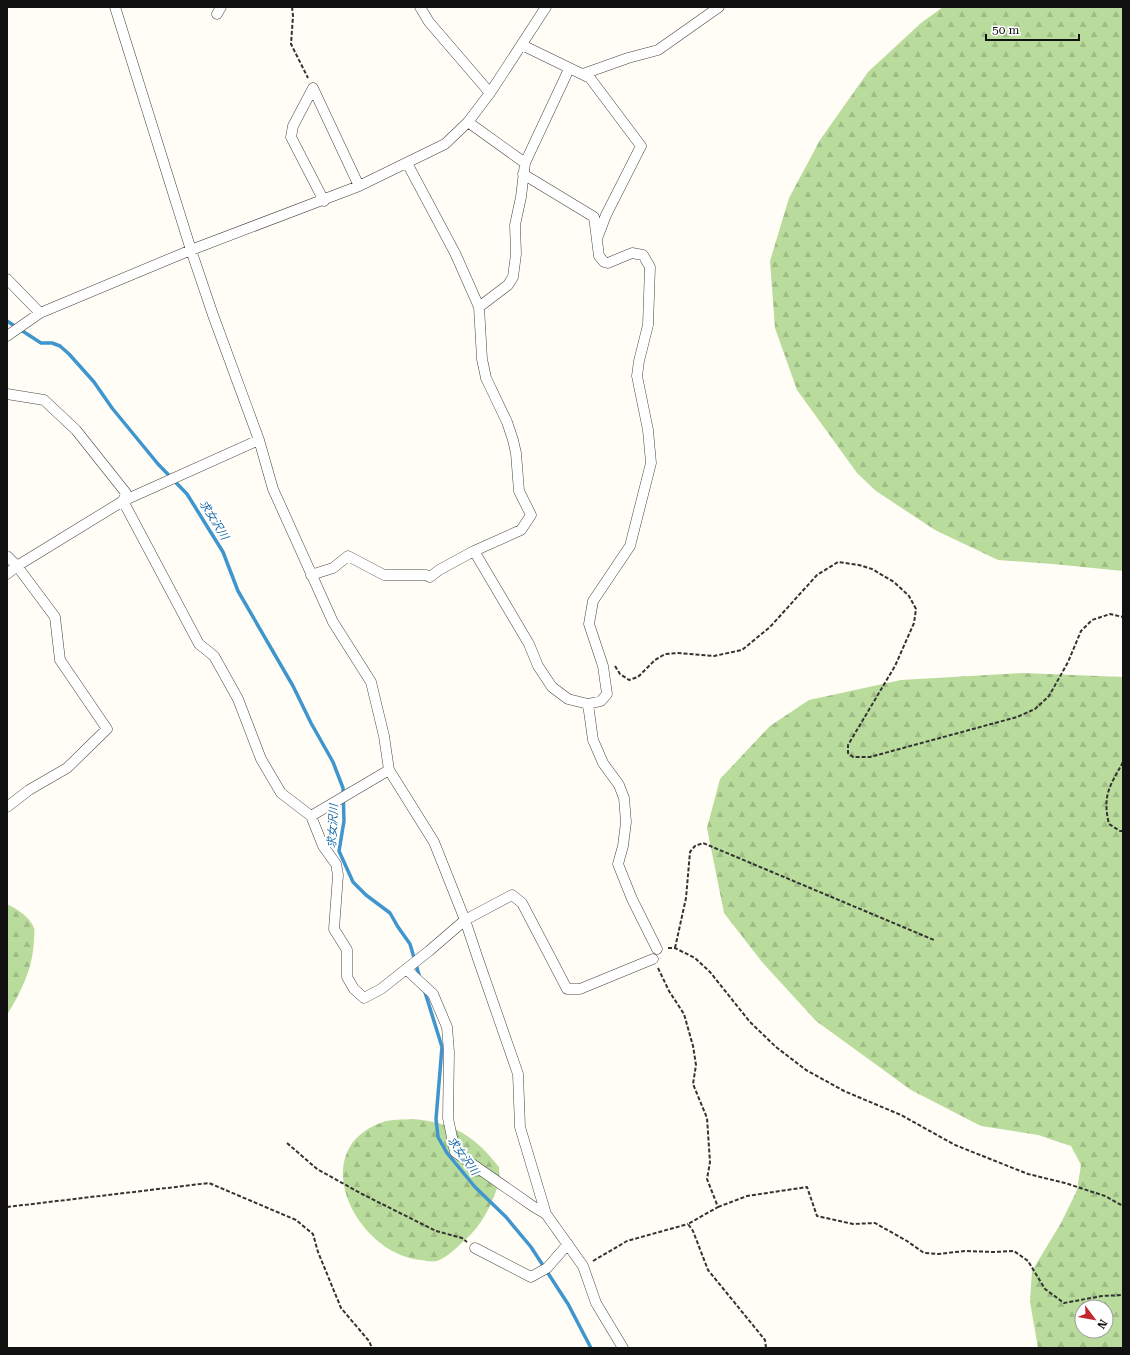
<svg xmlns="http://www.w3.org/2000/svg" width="1130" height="1355" font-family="'Roboto Serif','Noto Sans JP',serif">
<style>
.forest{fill:url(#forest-firs);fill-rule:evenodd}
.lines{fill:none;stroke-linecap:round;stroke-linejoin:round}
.stream{stroke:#3f96cf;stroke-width:3.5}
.street-casing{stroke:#444;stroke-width:11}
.path{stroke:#333;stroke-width:2;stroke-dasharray:4 2;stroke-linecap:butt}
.street{stroke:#fff;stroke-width:10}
.labels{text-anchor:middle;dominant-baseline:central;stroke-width:4;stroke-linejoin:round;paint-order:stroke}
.water-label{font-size:11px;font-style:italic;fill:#1768a6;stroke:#fff}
</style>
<defs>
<pattern id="forest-firs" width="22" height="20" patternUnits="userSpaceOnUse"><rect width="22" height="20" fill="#b9dc9c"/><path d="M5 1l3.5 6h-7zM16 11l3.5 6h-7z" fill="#9ebc85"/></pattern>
</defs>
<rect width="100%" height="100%" fill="#fffdf5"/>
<path class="forest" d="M943,7H1123V571L1053,564L998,560L935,530L876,491L857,473L797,390L775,328L770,261L789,198L820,140L868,72L921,23Z
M1023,673L1123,677V1348H1038L1030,1302L1032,1271L1061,1223L1077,1190L1081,1165L1071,1146L1038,1135L981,1126L911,1090L816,1021L762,962L724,913L707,828L720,779L770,726L809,700L901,680ZM1082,1307H1106V1331H1082Z
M7,904C18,910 29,916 34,928C35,932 34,937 34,940C33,968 21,992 7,1015Z
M413,1119C452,1122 475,1136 499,1167C499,1173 500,1179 498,1185C492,1205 481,1226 466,1239C457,1247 448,1257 437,1261C433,1262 426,1261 422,1260C357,1255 303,1150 383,1122C391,1119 403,1120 413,1119Z"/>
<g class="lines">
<path class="stream" d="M7,321L41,343H52L60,346L69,354L94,382L112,408L158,464L187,494L223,552L238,591L293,686L311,723L333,762L343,788L344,821L339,851L353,882L366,895L390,913L398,927L410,944L420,978
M424,989L442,1047L436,1119L438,1137L447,1153L475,1187L506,1217L531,1247L568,1304L591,1348"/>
<defs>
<path id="street" d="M115,7L191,250L213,315L259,440L273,489L333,622L371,682L384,736L389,770L434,842L465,920L478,959L518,1074L520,1127L546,1214L583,1266L596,1303L623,1348
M420,7L429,22L490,93
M217,14L221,7
M522,45L590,78L641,146L606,215L598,236
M583,74L628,58L658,50L719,7
M313,88L293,126L291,137L324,201
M313,88L359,186
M468,122L525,163
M407,163L455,253L479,307L482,359L486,378L507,422L513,440L516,453L519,491L531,515L521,530L474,551
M7,279L40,313
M479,307L508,285L513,277L516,254L515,225L521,197L525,163L569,69
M7,336L40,313L191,250L359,186L445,144L468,122L490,93L546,7
M7,394L44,400L76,430L126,493L123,501
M123,501L199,644L214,656L238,699L261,759L281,793L311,816L389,770
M7,556L17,566L55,617L60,660L107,729L67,768L29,790L7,807
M7,574L17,566L123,501L259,440
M311,575L333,568L348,556L384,575H426L430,577L439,570L474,551L529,644L538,666L552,687L568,699L588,704L601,701L607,694L603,666L589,624L593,601L630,546L651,463L648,430L637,376L639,361L648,325L650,267L643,255L632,253L608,263L604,262L599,256L594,217L523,174
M588,704L593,740L603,763L619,785L624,798L626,822L623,846L618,864L632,899L657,949
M311,816L323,846L336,864L338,875L334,929L347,950V977L354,989L364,998L381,989L429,951L465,920L512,895L522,903L567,989H580L653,959
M406,969L433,994L447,1027L449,1052L448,1118L455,1152L534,1207L546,1214
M475,1248L531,1277L547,1268L568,1244"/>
</defs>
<use href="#street" class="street-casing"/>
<path class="path" d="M292,7L293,16L291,44L308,78
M615,666L620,674L629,680L638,677L655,660L665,654L678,653L714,656L742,650L770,627L817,575L838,562L859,565L872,569L894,582L909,596L916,609L914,623L895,666L848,745V753L853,757H870L1017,717L1035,709L1049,696L1068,662L1081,631L1092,620L1110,614L1123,617
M1123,762C1110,786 1102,795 1109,824L1120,831H1123
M668,948H675L695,958L710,972L750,1022L776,1047L806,1070L844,1091L901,1115L955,1145L1028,1174L1065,1183L1105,1196L1123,1206
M675,948L686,898L690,852L695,846L703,843L934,940
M658,968L669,991L684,1014L693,1046L696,1065L693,1084L707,1118L710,1162L707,1179L718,1207L688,1224L693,1231L708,1270L765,1340L766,1348
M287,1143L317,1169L362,1194L436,1231L462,1238L467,1242
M7,1207L209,1183L296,1220L313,1234L318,1252L341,1308L369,1341L372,1348
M718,1207L747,1196L807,1187L817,1216L853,1224L875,1223L907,1241L924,1253L938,1254L965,1251L994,1252L1014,1251L1028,1261L1045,1289L1064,1303L1102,1296L1123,1295
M593,1261L627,1241L688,1224"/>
<use href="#street" class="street"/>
</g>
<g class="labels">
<g class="water-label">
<text transform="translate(214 520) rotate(58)">求女沢川</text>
<text transform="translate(333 826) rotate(-87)">求女沢川</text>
<text transform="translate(463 1156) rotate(54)">求女沢川</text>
</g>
</g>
<rect width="1130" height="1355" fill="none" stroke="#111111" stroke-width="16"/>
<g transform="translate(1094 1319) rotate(122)"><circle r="19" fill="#ffffff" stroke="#a0a0a0"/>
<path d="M0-3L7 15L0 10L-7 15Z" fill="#c4262e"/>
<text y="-6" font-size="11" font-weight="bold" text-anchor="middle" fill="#111111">N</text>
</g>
<path d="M986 34v6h93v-6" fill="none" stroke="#111111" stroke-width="2"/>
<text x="992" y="34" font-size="12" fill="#111111" stroke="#ffffff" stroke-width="3" paint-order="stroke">50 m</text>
</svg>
